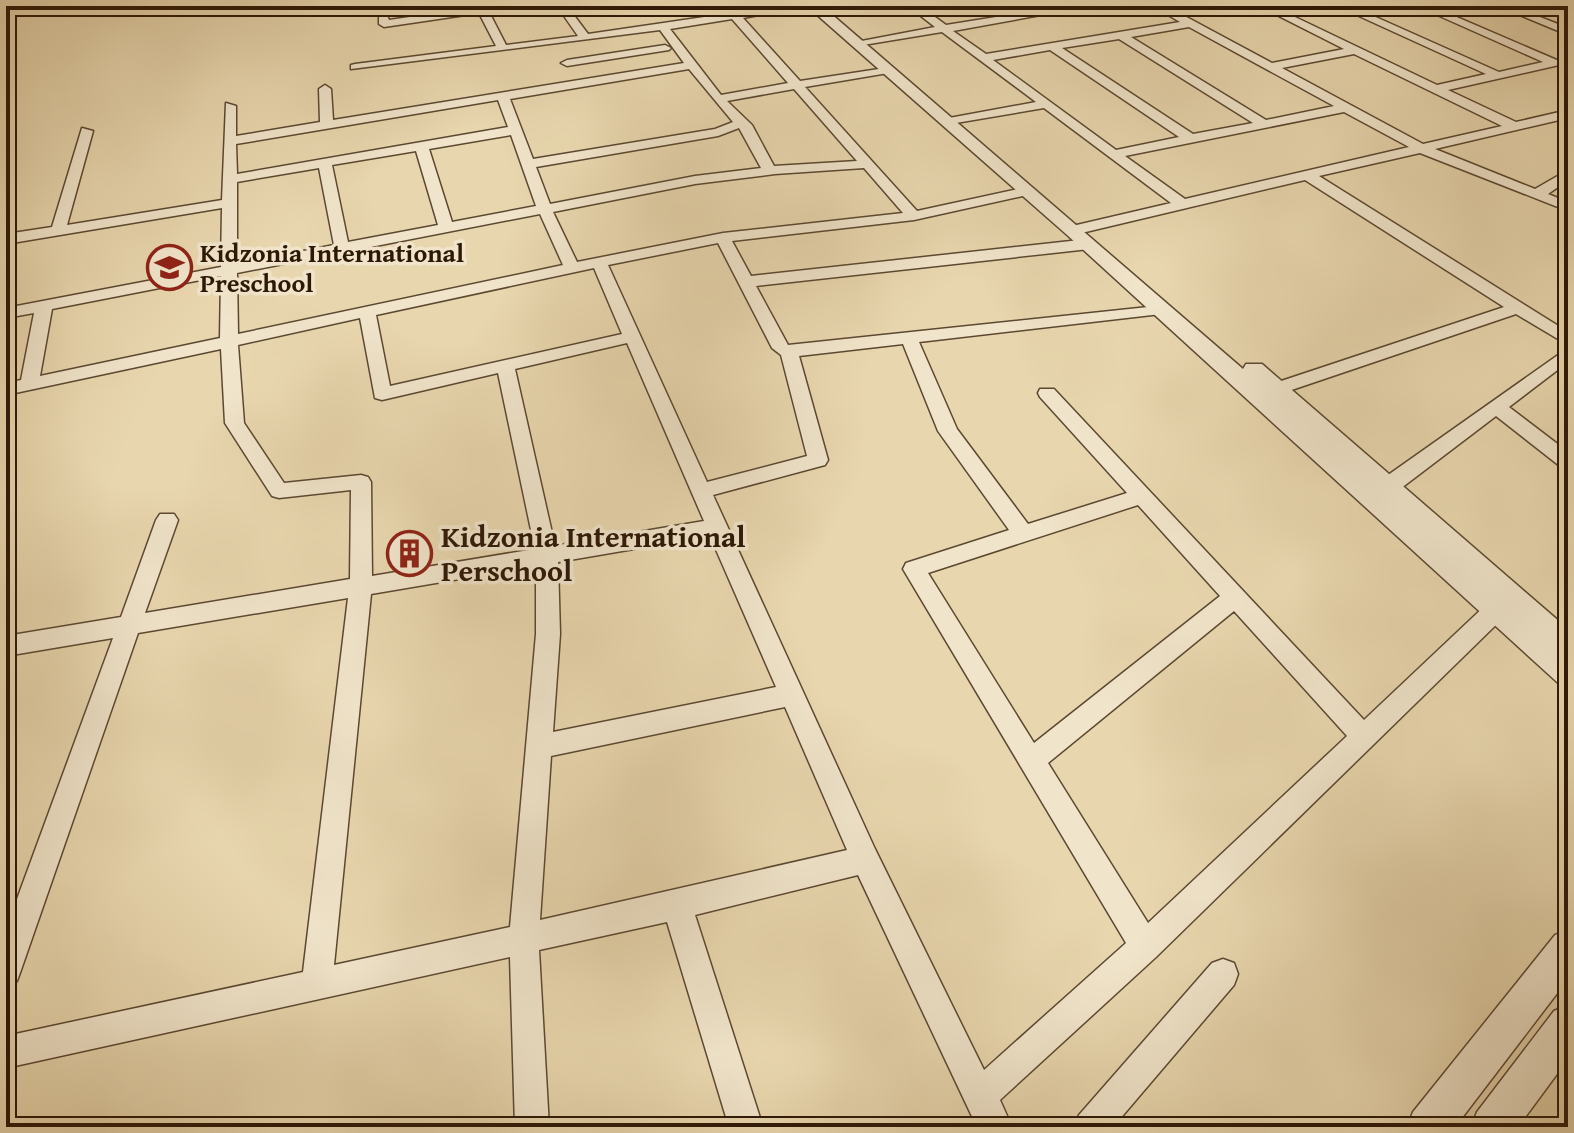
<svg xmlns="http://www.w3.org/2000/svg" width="1574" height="1133" font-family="'Gentium Book Plus',serif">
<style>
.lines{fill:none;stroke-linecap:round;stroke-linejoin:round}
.minor-casing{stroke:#5c4831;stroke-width:3}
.tertiary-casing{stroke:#5c4831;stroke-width:3}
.minor{fill:#f0e4ca;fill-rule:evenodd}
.tertiary{fill:#f0e4ca;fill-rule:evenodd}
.labels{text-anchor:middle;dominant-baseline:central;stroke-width:7;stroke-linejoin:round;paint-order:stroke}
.far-poi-label{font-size:26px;font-weight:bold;fill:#2d1807;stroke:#f0e4ca;text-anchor:start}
.poi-label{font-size:30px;font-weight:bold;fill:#2d1807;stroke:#f0e4ca;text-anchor:start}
</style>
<rect width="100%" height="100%" fill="#e8d6ae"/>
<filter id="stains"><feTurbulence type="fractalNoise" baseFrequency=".0025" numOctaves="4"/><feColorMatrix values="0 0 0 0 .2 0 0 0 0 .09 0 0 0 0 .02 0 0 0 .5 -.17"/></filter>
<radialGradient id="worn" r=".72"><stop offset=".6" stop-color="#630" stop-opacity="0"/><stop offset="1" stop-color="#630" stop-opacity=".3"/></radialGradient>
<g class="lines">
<defs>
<path id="minor" d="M373,6H383L389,20L486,6L506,45L578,36L557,6H567L588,34L780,6H806L743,18L800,81L892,67L894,69L888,73L805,87L917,211L1027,187L1034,191L1027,195L914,220L732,241L751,276L1089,239L1097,244L1089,249L756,286L788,345L1167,305L1169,309L1161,314L919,342L957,429L1028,524L1127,493L1040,397L1038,393L1040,389H1054L1364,720L1488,603L1496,601L1504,603L1507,610L1504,617L1156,957L1000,1100L1012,1127H977L858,875L695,915L763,1127H729L667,922L539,950L549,1127H515L510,957L6,1068V1036L303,972L348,598L138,633L21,970L17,981L6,985V929L113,638L6,656V636L121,617L156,520L160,514H174L178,520L145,613L350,579L351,490L279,498L272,496L225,423L221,349L6,395V383L21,380L34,313L6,318V308L221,267L222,208L6,244V234L52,227L82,128L93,131L67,225L222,200L226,103L236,106V136L320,122L319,89L325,85L331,89L333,120L684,63L660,30L351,69V65L355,64L496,46L479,13L384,27L379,24V15ZM732,19L788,83L721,95L670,29ZM689,69L733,122L715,129L533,159L510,99ZM794,89L857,161L774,166L752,125L727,101ZM498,100L508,127L237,174L236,144ZM739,128L761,168L695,176L550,204L536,167L718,136ZM511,135L536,206L452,222L429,149ZM416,151L438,225L348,242L332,165ZM319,168L334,245L237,264V182ZM864,168L903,213L723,233L577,262L553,212L695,184L775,174ZM540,214L563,265L238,334L237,273ZM718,243L772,348L781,355L807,456L707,482L608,265ZM594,268L622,334L390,386L376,315ZM221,276L220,338L40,376L52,309ZM360,318L375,398L382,400L498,373L535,549L372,576L371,482L368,477L361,475L284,483L244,423L238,345ZM627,343L704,521L555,546L515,369ZM903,344L938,431L1009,530L906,563L903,569L1126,943L984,1070L875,849L713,495L825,465L828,460L799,356ZM1138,505L1220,596L1034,743L928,573ZM710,536L776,687L553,732L560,634L558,562ZM536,566V634L510,927L334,965L371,594ZM1234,611L1347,736L1148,923L1048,763ZM785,707L847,850L540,920L551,756Z
M908,6H920L946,25L1066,6H1090L953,31L986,54L1180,22L1153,6H1166L1272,63L1344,49L1259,6H1272L1437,85L1486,74L1337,6H1351L1499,72L1543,62L1417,6H1431L1559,61V65L1448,90L1516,122L1568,110V118L1435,149L1535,189L1568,170V180L1548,194L1568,202V211L1420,153L1319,176L1568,332V345L1516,314L1265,399H1251L1249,395L1251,391L1504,307L1305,180L1073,235L1068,233V227L1171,203L1044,108L944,125V119L949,118L1036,102L942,32L857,46L851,43L935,27ZM1189,27L1334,106L1266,120L1131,37ZM1119,39L1253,123L1193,134L1062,48ZM1050,50L1179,137L1116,150L993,60ZM1354,54L1502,126L1423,144L1282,68ZM1344,112L1409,147L1185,199L1125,156Z
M1498,6H1512L1568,28V35Z
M665,45L671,48L669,50L567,66L561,63L567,60Z
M1568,348V362L1509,407L1568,452V469L1561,467L1496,416L1396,492L1378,502H1364L1361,497L1364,492Z
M1223,959L1234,963L1238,974L1234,985L1113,1127H1074L1079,1115L1212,963Z"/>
<path id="tertiary" d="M807,6H822L1243,369L1246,364H1262L1568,629V686L1557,682L1066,234Z
M1568,929V979L1455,1127H1407L1413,1112L1555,935Z
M1568,1005V1059L1518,1127H1471L1477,1112L1554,1011Z"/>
</defs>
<use href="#minor" class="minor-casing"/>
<use href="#tertiary" class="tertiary-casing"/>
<use href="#minor" class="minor"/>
<use href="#tertiary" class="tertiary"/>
</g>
<defs>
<symbol id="school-ring" viewBox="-11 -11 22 22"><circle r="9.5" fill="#f0e4ca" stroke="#8f2418" stroke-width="1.5"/><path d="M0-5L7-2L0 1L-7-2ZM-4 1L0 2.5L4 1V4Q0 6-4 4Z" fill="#8f2418"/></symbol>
<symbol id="building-ring" viewBox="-11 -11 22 22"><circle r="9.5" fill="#f0e4ca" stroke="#8f2418" stroke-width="1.5"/><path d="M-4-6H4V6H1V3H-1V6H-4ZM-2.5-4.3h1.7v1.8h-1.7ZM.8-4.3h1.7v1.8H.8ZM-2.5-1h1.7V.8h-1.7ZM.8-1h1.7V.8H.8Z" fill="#8f2418"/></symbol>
</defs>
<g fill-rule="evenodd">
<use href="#school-ring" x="144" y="242" width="51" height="51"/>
<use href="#building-ring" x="384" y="528" width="51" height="51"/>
</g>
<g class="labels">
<g class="far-poi-label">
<text x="200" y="252">Kidzonia International<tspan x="200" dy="30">Preschool</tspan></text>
</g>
<g class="poi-label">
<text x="441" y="536">Kidzonia International<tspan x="441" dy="34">Perschool</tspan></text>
</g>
</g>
<rect width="1574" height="1133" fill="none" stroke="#e8d6ae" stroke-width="32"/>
<rect x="8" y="8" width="1558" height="1117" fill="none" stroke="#2d1807" stroke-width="4"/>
<rect x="16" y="16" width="1542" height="1101" fill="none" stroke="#2d1807" stroke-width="2"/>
<rect width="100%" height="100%" filter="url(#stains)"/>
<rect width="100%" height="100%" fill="url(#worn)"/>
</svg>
